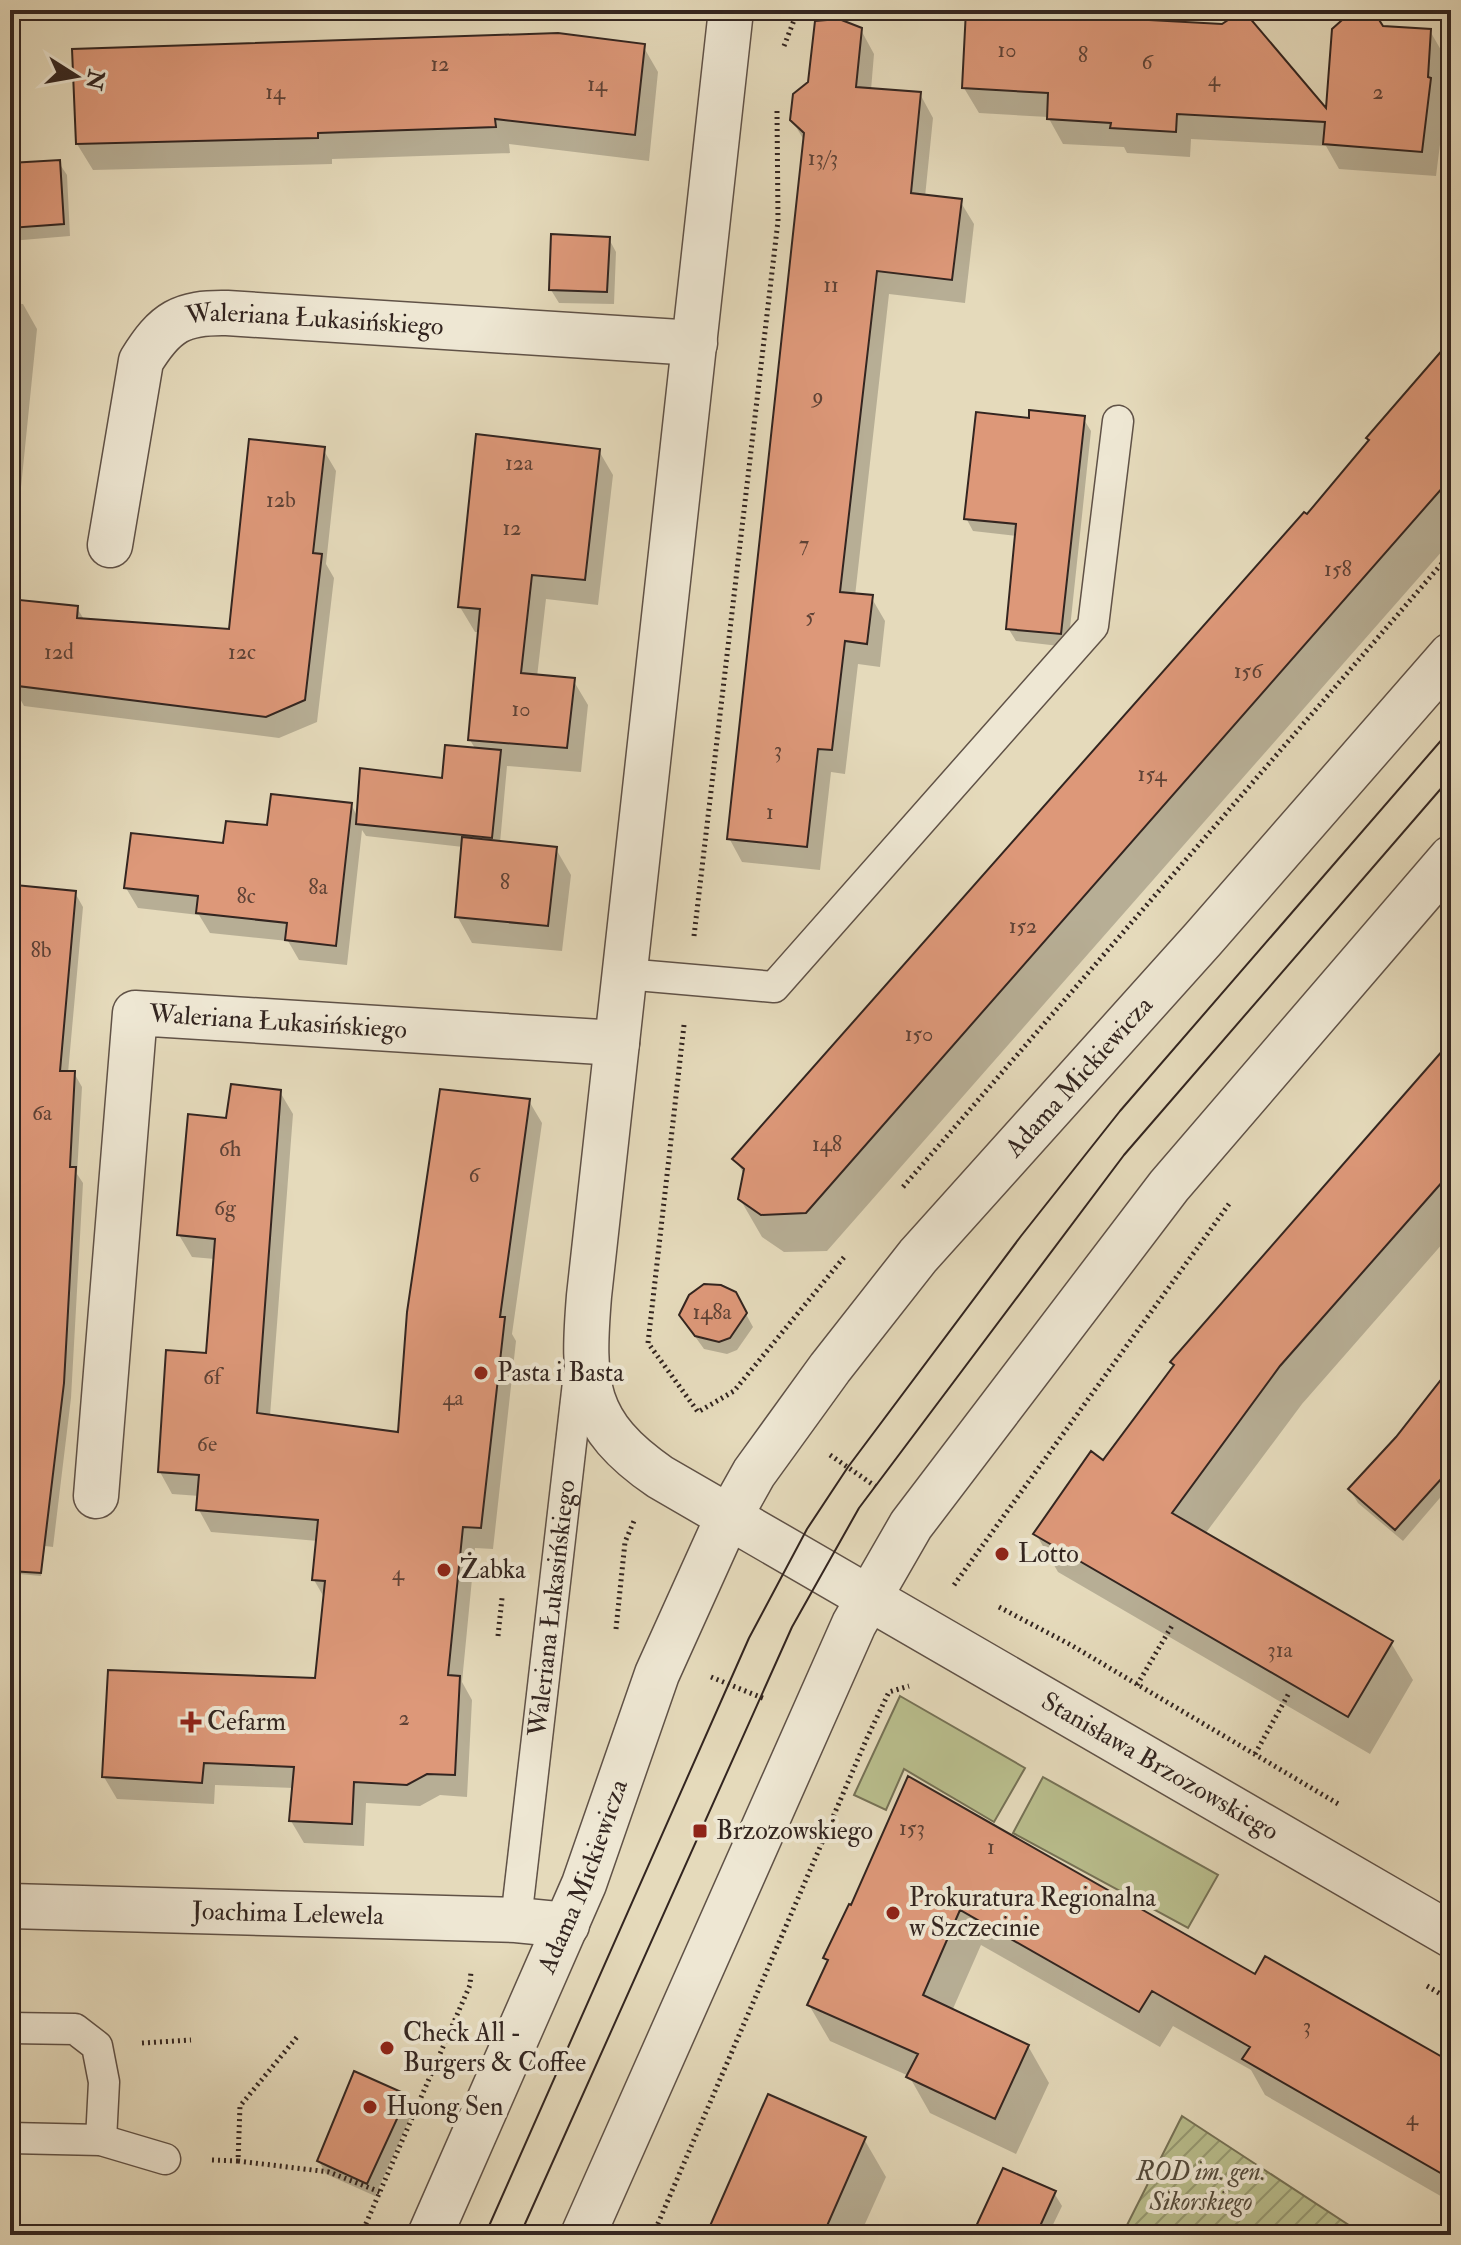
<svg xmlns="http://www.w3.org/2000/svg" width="1461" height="2245" font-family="'IM FELL Double Pica',serif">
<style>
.grass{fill:#b9be8d;stroke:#767256;stroke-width:2}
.garden{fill:url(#garden-furrows);stroke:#767256;stroke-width:2}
.shadow{fill:#0003}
.building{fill:#dd9879;stroke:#332520;stroke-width:2}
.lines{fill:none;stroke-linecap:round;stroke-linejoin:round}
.service-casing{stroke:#605247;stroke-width:33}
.minor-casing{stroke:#605247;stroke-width:47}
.tertiary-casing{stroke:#605247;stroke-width:47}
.path{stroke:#332520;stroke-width:5;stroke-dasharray:2 4;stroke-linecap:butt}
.service{stroke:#eee7d3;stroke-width:30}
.minor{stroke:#eee7d3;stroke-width:44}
.tertiary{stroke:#eee7d3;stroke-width:44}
.tram{stroke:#332520;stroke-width:2}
.poi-dot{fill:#8f2418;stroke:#eee7d3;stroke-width:3}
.labels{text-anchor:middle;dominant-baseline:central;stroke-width:8;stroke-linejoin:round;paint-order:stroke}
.number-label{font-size:22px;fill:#5e4236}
.street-label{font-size:26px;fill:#332520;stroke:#eee7d3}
.poi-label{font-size:26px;fill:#332520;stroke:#eee7d3;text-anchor:start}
.park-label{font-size:26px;font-style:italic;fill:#544b3b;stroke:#eee7d3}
</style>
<defs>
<pattern id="garden-furrows" width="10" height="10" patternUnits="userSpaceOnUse" patternTransform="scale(2)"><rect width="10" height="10" fill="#b9be8d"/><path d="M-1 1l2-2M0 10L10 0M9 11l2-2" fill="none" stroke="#979a73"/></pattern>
</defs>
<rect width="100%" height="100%" fill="#e5dabb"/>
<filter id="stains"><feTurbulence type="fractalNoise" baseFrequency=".0025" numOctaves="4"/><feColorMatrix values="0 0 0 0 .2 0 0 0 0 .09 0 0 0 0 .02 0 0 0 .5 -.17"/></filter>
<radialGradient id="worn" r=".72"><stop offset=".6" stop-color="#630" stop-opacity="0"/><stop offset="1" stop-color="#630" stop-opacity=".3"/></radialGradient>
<path class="grass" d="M900,1696L1025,1768L994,1822L904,1769L886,1810L854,1795Z
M1043,1777L1218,1875L1188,1928L1013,1833Z"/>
<path class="garden" d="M1182,2116L1364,2235H1122Z"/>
<path class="shadow" d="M1241,11L1327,112L1382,28L1430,31L1445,57V105L1436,176L1339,169L1326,146L1191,139L1190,157L1127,153L1124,147L1063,144L1048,117L979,113L964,88L1223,26Z
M861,30L874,54L871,90L920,94L933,118L925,197L960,201L974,224L965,303L889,294L855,596L871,597L885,621L880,667L858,664L845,774L831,772L820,870L742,862L729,838L805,142L792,120Z
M643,46L658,72L649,161L509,144L510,153L332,159V164L93,170L77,144Z
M59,163L67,175L70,236L10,241V165Z
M609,239L616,252L614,304L559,303L551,290Z
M10,303L23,304L37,329L15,547L10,546Z
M1451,344V541L827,1251L784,1252L762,1237L740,1199L745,1176L735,1159L1307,517Z
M1083,418L1091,431L1068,647L1016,641L1008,628L1017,536L973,531L966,518L1031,420Z
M323,449L336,471L326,564L334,578L317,722L279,738L24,706L12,684L77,608L85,621L230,631Z
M599,451L613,475L598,605L546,599L537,677L573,680L588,705L581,772L507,766L500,843L556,849L571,875L562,951L472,943L457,916L463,847L366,836L362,830L347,965L299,960L288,941L210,933L199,915L138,908L126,888L269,827L351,804L358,818L443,780L476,750L470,740L480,632H475L460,607Z
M75,893L83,907L68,1073H74L82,1087L77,1174L83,1183L71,1398L53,1547L45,1546L41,1576L19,1574L16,1592L10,1591V904Z
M1451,1044V1234L1302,1404L1205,1534L1391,1643L1413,1680L1370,1754L1058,1572L1036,1534L1103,1463L1175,1367L1172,1362Z
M280,1092L293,1114L270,1416L400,1434L529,1101L542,1123L512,1334L516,1341L493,1549L475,1548L462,1682L472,1700L467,1797L440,1795L420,1806L366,1803L364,1846L304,1843L291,1821L294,1788L215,1785L214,1804L117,1799L104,1777L317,1680L325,1599L314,1580L318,1541L211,1532L199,1510L200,1496L172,1494L160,1472L207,1355L215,1259L192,1257L179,1235L228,1120Z
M735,1294L753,1327L737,1350L727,1354L704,1349L689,1328Z
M1451,1375V1485L1403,1541L1358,1503L1350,1490Z
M909,1779L1255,1977L1451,2065V2202L1265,2095L1251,2070L1173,2026L1160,2047L981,1945L952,2011L1028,2046L1049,2083L1016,2154L930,2113L909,2076L830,2041L809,2005L828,1963L825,1958L853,1908Z
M355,2074L407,2096L414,2109L375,2196L326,2174L319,2161Z
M864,2139L886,2177L860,2235H708Z
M1054,2193L1062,2206L1048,2235H975Z
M10,2225L201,2230L204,2235H10Z"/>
<path class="building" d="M966,10L1222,24L1243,10L1326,108L1332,29L1351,12L1376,15L1383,26L1431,29L1428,77L1431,78L1422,152L1323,144L1325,122L1177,114L1176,132L1110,128L1111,123L1047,119L1048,93L962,88Z
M839,19L862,28L856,87L921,92L911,193L962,199L952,280L877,271L840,592L873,595L867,644L845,641L832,750L818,749L807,847L727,839L804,133L790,120L793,94L808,82L815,21Z
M558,33L645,44L635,135L495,119L496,127L318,133V138L76,144L72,49Z
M60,160L64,224L10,228V163Z
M551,234L610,237L607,292L549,290Z
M1451,340V478L806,1213L761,1215L738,1199L744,1169L732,1159L1304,512L1307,514L1369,440L1366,438Z
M1029,410L1085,416L1061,634L1006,629L1016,524L964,519L976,412L1029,418Z
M476,434L600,449L585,580L532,575L521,673L575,678L567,748L468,740L480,609L458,607Z
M249,439L325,447L313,553L322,554L305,700L266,717L10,685V599L78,606L77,618L229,629Z
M445,745L501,750L492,838L356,824L360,768L442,778Z
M271,794L352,803L336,946L285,940L287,923L196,913L198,896L124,888L131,833L223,843L226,821L267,825Z
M462,837L557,847L548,926L455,917Z
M15,885L76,891L60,1071H75L70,1167H76L64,1383L41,1573L10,1571V902L15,903Z
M1451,1041V1172L1280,1366L1172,1513L1393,1641L1348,1717L1033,1534L1091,1451L1103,1460L1174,1365L1170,1362Z
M231,1084L281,1090L257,1413L398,1432L407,1312L440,1089L530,1099L500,1317H505L481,1528L463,1527L448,1675L460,1676L455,1775L427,1774L407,1785L354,1782L352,1824L289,1821L294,1767L204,1763L202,1783L102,1777L108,1670L315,1678L325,1581L312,1580L318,1520L196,1510L199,1475L158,1472L166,1350L206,1353L215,1239L177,1235L188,1114L226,1118Z
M704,1284L721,1285L736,1292L747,1313L730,1338L719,1342L695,1336L679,1315L689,1295Z
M1451,1367V1468L1395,1530L1348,1489L1396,1437Z
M908,1776L1255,1974L1265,1956L1451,2062V2179L1242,2059L1250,2047L1152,1991L1139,2012L960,1910L923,1995L1029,2045L995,2119L906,2077L918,2054L807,2005L828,1960L823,1958L849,1904L851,1905Z
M354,2071L408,2095L367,2184L317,2161Z
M768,2094L866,2137L823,2235H706Z
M1003,2168L1056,2191L1036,2235H972Z"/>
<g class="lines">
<defs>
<g id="service">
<path d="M625,974L774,987L1093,626L1118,421"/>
<path id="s1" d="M516,1920L579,1374"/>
<path d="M10,2028L75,2029L97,2046L104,2082L101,2140"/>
<path d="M10,2138L101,2140L165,2159"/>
</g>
<g id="minor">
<path id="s2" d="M731,10L589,1296C582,1383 583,1424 660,1477L1451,1935"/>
<path id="s3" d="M110,545L141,361C165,322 181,312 227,313L695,343"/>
<path id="s4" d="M96,1496L135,1013L617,1043"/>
<path id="s5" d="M10,1906L516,1920L567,1925"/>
</g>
<g id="tertiary">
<path id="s6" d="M430,2235L584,1884L657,1674L722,1530L754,1473L830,1368L918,1256L1203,939L1451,655"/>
<path d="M583,2235L854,1624L911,1525L1169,1186L1451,858"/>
</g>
</defs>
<use href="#service" class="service-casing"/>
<use href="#minor" class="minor-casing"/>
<use href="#tertiary" class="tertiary-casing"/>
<path class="path" d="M784,46L798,10
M694,936L778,221L777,111
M684,1025L648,1343L698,1412L734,1391L845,1256
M903,1187L1451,553
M830,1455L875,1486
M954,1585L1229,1204
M999,1607L1071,1645L1340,1805
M616,1629L625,1542L634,1521
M498,1636L502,1598
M711,1677L765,1699
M1137,1685L1173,1624
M1255,1754L1289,1693
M1427,1986L1451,2000
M142,2043L191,2040
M212,2160L238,2161L240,2106L297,2037
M238,2161L329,2172L380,2192
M361,2235L470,1985L471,1971
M653,2235L867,1738L889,1692L909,1686"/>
<use href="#service" class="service"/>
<use href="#minor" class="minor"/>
<use href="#tertiary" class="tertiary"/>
<path class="tram" d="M485,2235L749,1638L807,1529L848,1467L1021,1236L1120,1111L1451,729
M520,2235L792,1627L859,1508L1124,1155L1451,777"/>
</g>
<g class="poi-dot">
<circle cx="481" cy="1373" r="8"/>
<circle cx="1002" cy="1554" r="8"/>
<circle cx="444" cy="1570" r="8"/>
<path d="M187 1710h8v8h8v8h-8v8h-8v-8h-8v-8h8z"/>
<rect x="692" y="1823" width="16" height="16" rx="4"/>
<circle cx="893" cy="1913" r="8"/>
<circle cx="387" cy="2048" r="8"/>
<circle cx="370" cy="2107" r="8"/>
</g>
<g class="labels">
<g class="number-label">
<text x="1007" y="50">10</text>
<text x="1083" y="55">8</text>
<text x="1147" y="62">6</text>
<text x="440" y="64">12</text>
<text x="1214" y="79">4</text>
<text x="597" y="84">14</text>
<text x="275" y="92">14</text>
<text x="1378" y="92">2</text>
<text x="823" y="158">13/3</text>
<text x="831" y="285">11</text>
<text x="818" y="396">9</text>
<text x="519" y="463">12a</text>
<text x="281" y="500">12b</text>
<text x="512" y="528">12</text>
<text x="804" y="544">7</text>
<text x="1338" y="569">158</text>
<text x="810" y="616">5</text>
<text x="59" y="652">12d</text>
<text x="242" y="652">12c</text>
<text x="1248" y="671">156</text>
<text x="521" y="709">10</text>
<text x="778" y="750">3</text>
<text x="1152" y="774">154</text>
<text x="770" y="812">1</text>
<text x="505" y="882">8</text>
<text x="318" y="887">8a</text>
<text x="246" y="896">8c</text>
<text x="1023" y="926">152</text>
<text x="41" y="950">8b</text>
<text x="919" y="1034">150</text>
<text x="42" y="1113">6a</text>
<text x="827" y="1144">148</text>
<text x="230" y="1149">6h</text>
<text x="474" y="1175">6</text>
<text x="225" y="1208">6g</text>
<text x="712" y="1312">148a</text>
<text x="212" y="1377">6f</text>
<text x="453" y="1398">4a</text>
<text x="207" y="1444">6e</text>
<text x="398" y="1573">4</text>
<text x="1280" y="1650">31a</text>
<text x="404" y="1718">2</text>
<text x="912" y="1828">153</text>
<text x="991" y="1847">1</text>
<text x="1307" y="2026">3</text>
<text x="1412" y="2118">4</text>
</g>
<g class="street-label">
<text stroke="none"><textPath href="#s3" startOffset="380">Waleriana Łukasińskiego</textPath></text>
<text stroke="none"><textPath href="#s4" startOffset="628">Waleriana Łukasińskiego</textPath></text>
<text stroke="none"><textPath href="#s6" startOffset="1342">Adama Mickiewicza</textPath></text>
<text stroke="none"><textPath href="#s1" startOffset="314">Waleriana Łukasińskiego</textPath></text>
<text stroke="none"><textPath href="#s2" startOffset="2080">Stanisława Brzozowskiego</textPath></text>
<text stroke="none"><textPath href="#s6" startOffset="390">Adama Mickiewicza</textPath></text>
<text stroke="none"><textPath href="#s5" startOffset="278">Joachima Lelewela</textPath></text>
</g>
<g class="poi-label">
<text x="497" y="1373">Pasta i Basta</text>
<text x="1018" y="1554">Lotto</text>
<text x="460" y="1570">Żabka</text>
<text x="207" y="1722">Cefarm</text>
<text x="716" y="1831">Brzozowskiego</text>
<text x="909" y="1898">Prokuratura Regionalna<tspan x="909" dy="30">w Szczecinie</tspan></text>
<text x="403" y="2033">Check All -<tspan x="403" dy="30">Burgers &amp; Coffee</tspan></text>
<text x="386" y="2107">Huong Sen</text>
</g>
<g class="park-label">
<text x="1201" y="2172">ROD im. gen.<tspan x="1201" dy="30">Sikorskiego</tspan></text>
</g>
</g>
<rect width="1461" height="2245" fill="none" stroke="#e5dabb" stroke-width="40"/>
<rect x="12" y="12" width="1437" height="2221" fill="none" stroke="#332520" stroke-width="4"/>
<rect x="20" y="20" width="1421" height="2205" fill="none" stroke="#332520" stroke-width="2"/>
<g transform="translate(76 76) rotate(101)" stroke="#eee7d3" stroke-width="6" paint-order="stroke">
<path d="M0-6L14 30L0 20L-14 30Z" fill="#332520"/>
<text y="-12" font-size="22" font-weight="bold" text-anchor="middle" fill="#332520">N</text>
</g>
<rect width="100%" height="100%" filter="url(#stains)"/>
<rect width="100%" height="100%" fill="url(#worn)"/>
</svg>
